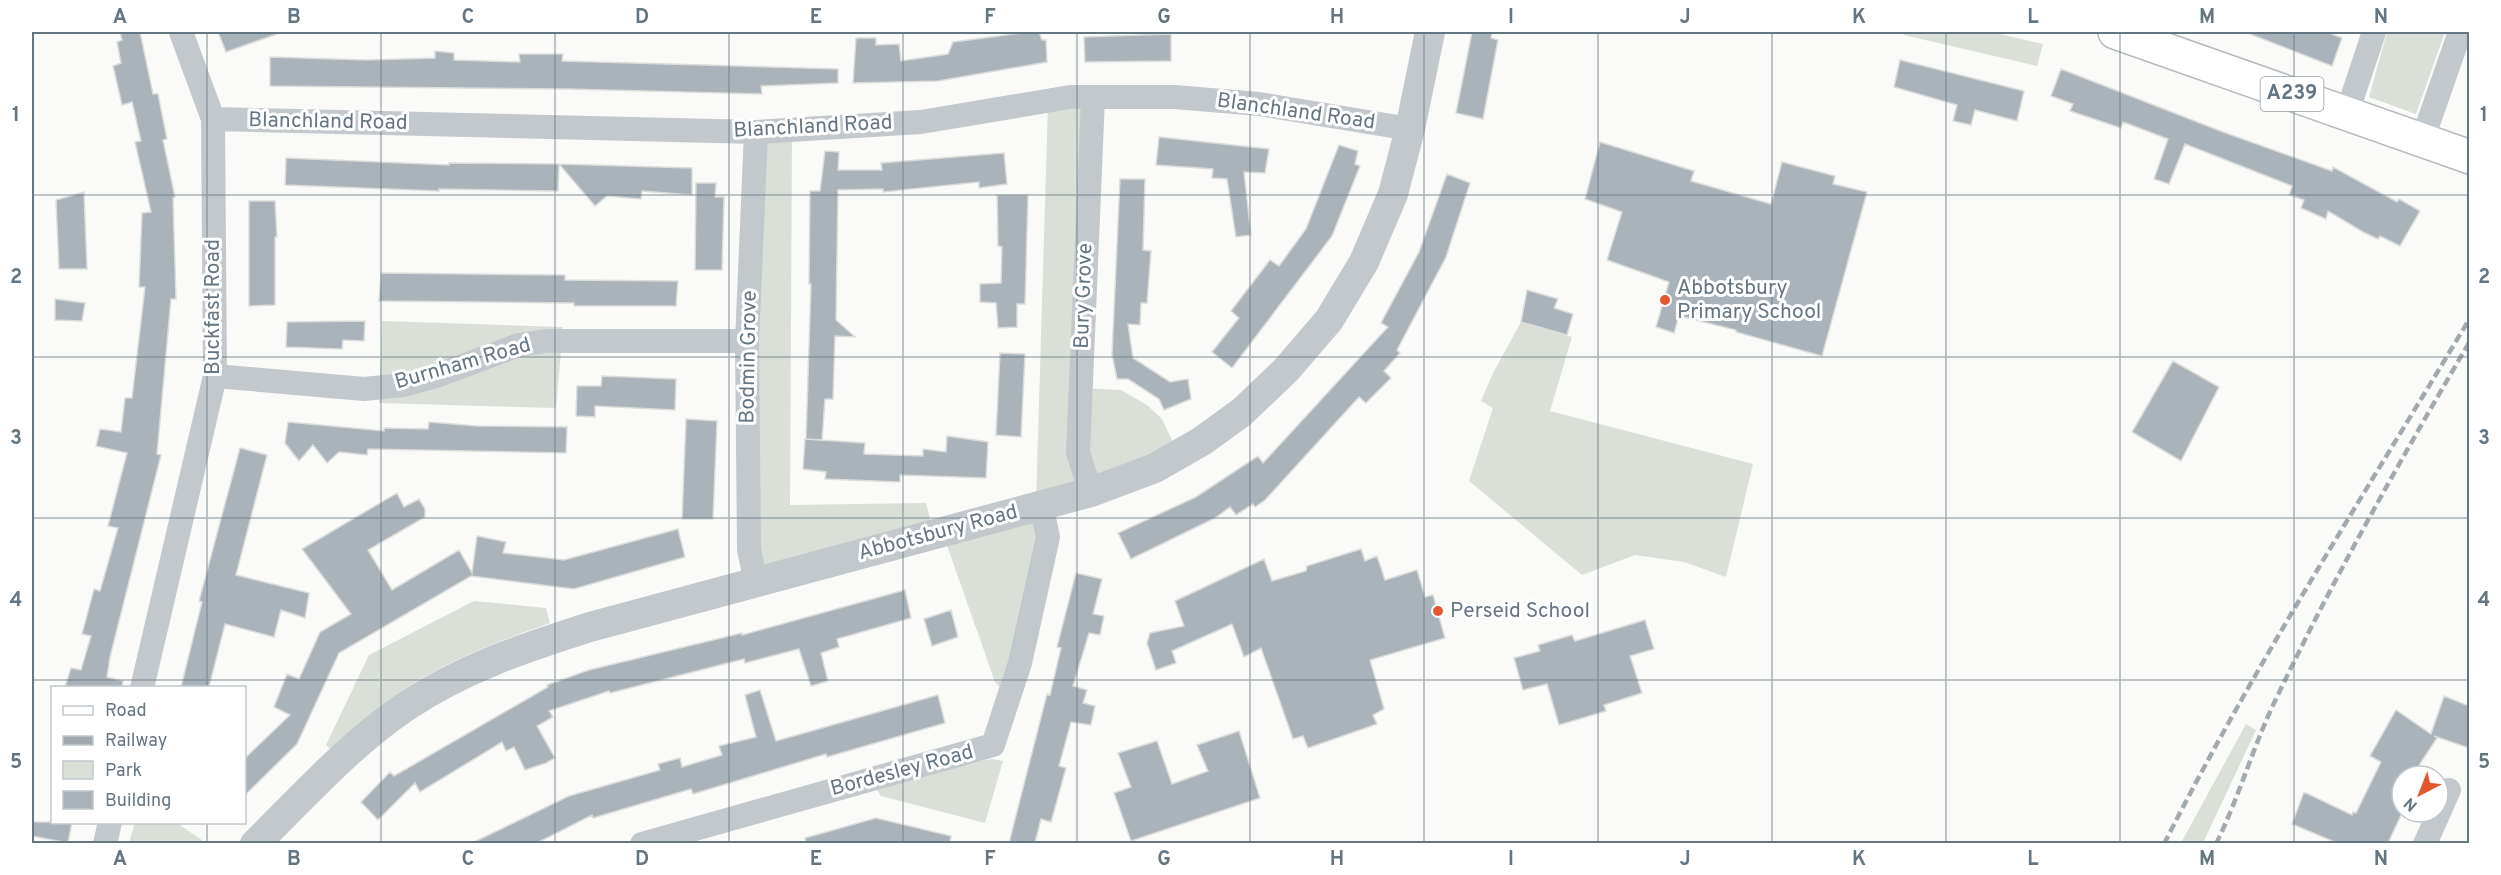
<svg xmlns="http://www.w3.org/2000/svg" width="2501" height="875" font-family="Overpass,sans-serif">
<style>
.green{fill:#dadfd7}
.building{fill:#aab3b9;stroke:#dcdcda;stroke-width:1.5}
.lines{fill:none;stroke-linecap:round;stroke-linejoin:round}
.primary-casing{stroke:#b5babe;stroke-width:36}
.minor{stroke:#c3c8cc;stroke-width:24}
.tertiary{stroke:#c3c8cc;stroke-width:30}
.primary{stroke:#fff;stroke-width:33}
.rail{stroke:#a2aab0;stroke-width:4.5;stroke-dasharray:9 4.5;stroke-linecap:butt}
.grid{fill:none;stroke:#657683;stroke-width:1.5;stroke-opacity:0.55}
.poi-dot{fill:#e4572e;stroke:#fff;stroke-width:2}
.labels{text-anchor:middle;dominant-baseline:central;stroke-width:6;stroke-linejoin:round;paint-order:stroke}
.shield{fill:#fff;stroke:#939fa8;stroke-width:1.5}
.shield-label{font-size:20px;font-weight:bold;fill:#657683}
.street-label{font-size:21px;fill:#657683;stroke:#fff}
.poi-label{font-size:21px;fill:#657683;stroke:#fff;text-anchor:start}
.neatline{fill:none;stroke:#657683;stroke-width:2}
.grid-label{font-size:20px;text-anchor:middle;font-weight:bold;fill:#657683}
</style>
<rect width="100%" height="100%" fill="#fafaf8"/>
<path class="green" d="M1906,32H1991L2043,44L2037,66L1904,35Z
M2387,32H2445L2416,114L2369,97Z
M1088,101L1077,388L1121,390L1147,405L1162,419L1177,451L1036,502L1048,105Z
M792,134L790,505L926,503L933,530L758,574L753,548L761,136Z
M382,321L563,327L556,408L379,403Z
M1521,322L1572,337L1550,411L1753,464L1726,577L1684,562L1635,555L1582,575L1469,481L1493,408L1481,401L1493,373Z
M1037,512L1043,537L1004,691L995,682L944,537Z
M474,601L546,608L550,623C499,641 438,664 395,696C372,711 353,733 332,751L326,745L369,655Z
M2246,724L2256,730L2203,843H2181Z
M992,759L1003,761L985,823L881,796L874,786L929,770Z
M135,823H177L206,843H129Z"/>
<path class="building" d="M120,32H140L153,94H158L167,139L163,140L175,197L173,198L176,299H171L157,454L161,455L110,657L107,677L123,681L122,687H65L71,668L81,670L91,636L82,634L94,589L100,591L118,528L108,526L127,453L96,446L100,429L121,432L125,398H132L145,287H139L142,213L151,212L135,142L141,141L132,102L122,105L113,66L121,63L117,42L122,40Z
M218,32H277V34L226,52Z
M1030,32H1039L1042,40H1046L1047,62L938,81L853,83L856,38H876V45L899,44L901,61L948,54L953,42Z
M1472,32H1492L1491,38L1498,40L1483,119L1456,113Z
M2245,32H2326L2342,38L2332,66Z
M1171,34V61L1085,62L1084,37Z
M435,51L454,53V60L520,62L519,54H563L562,61L838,69V83L761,86L762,94L568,89L270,86V57L366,60L435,58Z
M1900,60L2024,91L2017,121L1975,110L1971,125L1953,121L1957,105L1894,87Z
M2061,69L2223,132L2332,171L2333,167L2397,202L2399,199L2420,211L2400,246L2380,236L2378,239L2363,232L2328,211L2326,219L2301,208L2304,200L2289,195L2292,186L2185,144L2169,184L2154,179L2168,139L2123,122L2121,128L2070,111L2073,104L2051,96Z
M1159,137L1269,149L1265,173L1244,172L1251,235L1236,237L1227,179L1212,178L1213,169L1156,165Z
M1600,142L1694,171L1691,181L1771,204L1782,162L1835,176L1833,184L1867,192L1822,356L1736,332V330L1679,316L1674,333L1656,327L1669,282L1607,260L1622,212L1585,199Z
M1339,145L1358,151L1355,164L1360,166L1332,236L1232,368L1212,352L1239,318L1231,311L1270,260L1279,266L1306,229Z
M825,151L839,152L838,170H882L881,163L1004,153L1007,184L979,188V182L883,192V189L838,190L836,320L855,337L835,336L833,399H825L822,440L806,439L811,284H809L810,191H820Z
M286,158L449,165V163L559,164L558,191L439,189V191L285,185Z
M559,164L692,168V195L642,191L641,199L607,196L595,206Z
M1447,174L1470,183L1446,257L1397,350L1400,353L1384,371L1391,378L1366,403L1359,397L1265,500L1255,507L1253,504L1236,515L1230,507L1215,518L1131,559L1118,533L1196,497L1258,456L1263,463L1388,327L1381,323L1419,252Z
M1120,179H1145L1143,250L1151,251L1147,303H1141L1140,325L1128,324L1133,358L1170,382L1188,379L1191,399L1164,410L1159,399L1128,379H1117L1112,354Z
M696,183H716L715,197H724L722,270H695Z
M84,192L87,269H59L56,200Z
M997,195H1028L1025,304H1017V327L998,328L996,303L980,302V284L1001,283L1002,247L998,246Z
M249,201H275L277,237H275V305L249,306Z
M381,273L565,275V280L678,281L676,306H574V303L379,301Z
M1527,290L1558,299L1554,308L1573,314L1567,335L1521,322Z
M55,299L85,303L82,321L55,320Z
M365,321L364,341L343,340L342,349L286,347L287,322Z
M1000,353L1025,354L1021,437L996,435Z
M2173,361L2219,387L2181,461L2132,432Z
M602,376L676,379L675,410L595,406V417L576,416L577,386H601Z
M686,419L717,421L713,519H682Z
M288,422L384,431V428L428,429L429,422L477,426L567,427L566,453L368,449L367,455L339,452L327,463L313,445L299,461L285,443Z
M947,436L988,442L986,478L900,475V482L825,479L826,472L803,469L805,439L865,443L864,454L923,456V449L946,452Z
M240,448L267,455L236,575L309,593L305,618L281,610L274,637L225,624L209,687H181L202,602L199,601Z
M397,493L404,507L419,499L425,509V517L368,550L392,590L459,550L472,573L477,536L506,542L503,553L564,560L678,529L685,557L574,589L471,576L339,653L297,744L244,796V759L290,715L274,707L287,674L299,679L320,632L351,614L302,549Z
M1361,549L1365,561L1377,556L1385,580L1417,570L1425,597L1433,595L1445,638L1370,660L1384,709L1373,715L1377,724L1308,748L1303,736L1293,739L1261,648L1244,657L1232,624L1172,651L1176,663L1156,670L1147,643L1150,633L1184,626L1175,601L1264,559L1272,581L1306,571L1307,566Z
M1076,573L1102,579L1093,614L1104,616L1100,635L1089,633L1073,686L1087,690L1083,703L1095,706L1091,725L1071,722L1059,766L1066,768L1051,822L1041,819L1035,843H1009L1047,694L1050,695L1061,648L1057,647Z
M905,590L911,618L837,639L839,647L821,653L828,681L811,686L799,649L745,663L744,659L610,693L609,691L549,711L553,717L537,726L555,758L546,763L525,770L514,747L506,751L502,742L420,792L415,783L378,820L361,802L390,772L394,776L548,687L547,685L589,670L742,633V635Z
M951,610L958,637L932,646L924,619Z
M1645,620L1654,649L1630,656L1642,693L1604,705L1606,711L1559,725L1547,684L1523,690L1514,658L1540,651L1538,645L1572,635L1575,641Z
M760,690L776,741L938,695L945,723L827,757L826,754L693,794L691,789L593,818L592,815L537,843H472L569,796L660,770L658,764L680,758L682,767L722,755L719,746L756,737L745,695Z
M2444,696L2469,706V748L2434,736L2437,738L2412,776H2402V813L2388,843H2337L2292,824L2304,792L2352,815L2353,812L2356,813L2381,762L2370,756L2396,710L2431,734Z
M1239,731L1260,798L1131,841L1114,793L1131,787L1118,753L1157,741L1172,784L1208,771L1197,745Z
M876,818L951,836L950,843H806L805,838Z
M32,822H72L68,843L32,836Z"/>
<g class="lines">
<defs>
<path id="primary" d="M2115,32L2470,157"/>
</defs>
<use href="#primary" class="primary-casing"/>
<path class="minor" d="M2347,113L2374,32
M213,119L756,132L921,122L1070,97H1174L1259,104L1410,129
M2422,141L2460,32
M215,376L364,389L404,385L436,376L519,345L546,341H747
M1091,492L1078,453L1093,98
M756,582L749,550L747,341L756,132
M142,688L215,376L213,119L181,32
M105,844L110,822
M642,844L993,745L1020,663L1048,537L1041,505
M2425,844L2449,790"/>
<path class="tertiary" d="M255,844C303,797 349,745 405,707C463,668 524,648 590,627L1091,492L1155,468L1202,441L1242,412L1286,370L1329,320L1364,262L1393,194L1410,129L1430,32"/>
<use href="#primary" class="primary"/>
<path class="rail" d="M2164,844C2256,662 2366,492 2470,318
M2216,844C2239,797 2253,747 2275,701C2334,577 2401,459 2470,341"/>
</g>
<path class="grid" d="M207,32V688M381,32V844M555,32V844M729,32V844M903,32V844M1077,32V844M1250,32V844M1424,32V844M1598,32V844M1772,32V844M1946,32V844M2120,32V844M2294,32V844M32,195H2470M32,357H2470M32,518H2470M32,680H2470M207,822V844"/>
<g class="poi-dot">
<circle cx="1665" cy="300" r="6"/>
<circle cx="1438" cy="611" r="6"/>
</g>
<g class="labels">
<rect class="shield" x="2260.5" y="77" width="63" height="34" rx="4.5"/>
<g class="shield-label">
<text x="2292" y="94">A239</text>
</g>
<g class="street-label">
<text transform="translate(1296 112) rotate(8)">Blanchland Road</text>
<text transform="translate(328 122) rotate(1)">Blanchland Road</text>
<text transform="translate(813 127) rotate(-3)">Blanchland Road</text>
<text transform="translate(1084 296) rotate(-88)">Bury Grove</text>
<text transform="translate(213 307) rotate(-90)">Buckfast Road</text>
<text transform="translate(749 357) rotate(-89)">Bodmin Grove</text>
<text transform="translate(463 364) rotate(-16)">Burnham Road</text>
<text transform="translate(938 533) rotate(-15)">Abbotsbury Road</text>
<text transform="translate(902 771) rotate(-15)">Bordesley Road</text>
</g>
<g class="poi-label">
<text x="1677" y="288">Abbotsbury<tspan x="1677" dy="24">Primary School</tspan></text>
<text x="1450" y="611">Perseid School</text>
</g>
</g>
<rect width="2501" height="875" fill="none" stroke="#ffffff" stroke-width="66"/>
<rect x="51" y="686" width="195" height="138" fill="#ffffff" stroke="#c1c8cd" stroke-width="1.5"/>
<rect x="63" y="706" width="30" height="9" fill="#ffffff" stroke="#c1c8cd" stroke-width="1.5"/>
<text x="105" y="716" font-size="18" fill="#657683">Road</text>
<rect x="63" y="736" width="30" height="9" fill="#a2aab0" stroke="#c1c8cd" stroke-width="1.5"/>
<text x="105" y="746" font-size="18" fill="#657683">Railway</text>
<rect x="63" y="761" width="30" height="18" fill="#dadfd7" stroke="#c1c8cd" stroke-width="1.5"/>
<text x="105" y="776" font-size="18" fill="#657683">Park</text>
<rect x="63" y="791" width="30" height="18" fill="#aab3b9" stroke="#c1c8cd" stroke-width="1.5"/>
<text x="105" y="806" font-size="18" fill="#657683">Building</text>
<g transform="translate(2420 794) rotate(222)"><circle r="28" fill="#ffffff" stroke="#c1c8cd" stroke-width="1.5"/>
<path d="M0-4.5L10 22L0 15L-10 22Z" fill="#e4572e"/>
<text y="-9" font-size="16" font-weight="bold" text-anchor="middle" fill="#657683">N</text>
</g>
<rect x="33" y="33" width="2435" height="809" class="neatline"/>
<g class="grid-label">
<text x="120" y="23">A</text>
<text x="294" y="23">B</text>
<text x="468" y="23">C</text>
<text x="642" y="23">D</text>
<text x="816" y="23">E</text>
<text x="990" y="23">F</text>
<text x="1164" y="23">G</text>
<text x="1337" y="23">H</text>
<text x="1511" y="23">I</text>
<text x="1685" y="23">J</text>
<text x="1859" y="23">K</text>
<text x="2033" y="23">L</text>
<text x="2207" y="23">M</text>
<text x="2381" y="23">N</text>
<text x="16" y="121">1</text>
<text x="2484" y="121">1</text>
<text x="16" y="283">2</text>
<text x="2484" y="283">2</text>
<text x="16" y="444">3</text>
<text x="2484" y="444">3</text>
<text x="16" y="606">4</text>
<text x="2484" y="606">4</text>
<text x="16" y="768">5</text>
<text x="2484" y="768">5</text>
<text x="120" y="865">A</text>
<text x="294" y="865">B</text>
<text x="468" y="865">C</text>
<text x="642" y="865">D</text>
<text x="816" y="865">E</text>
<text x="990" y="865">F</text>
<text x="1164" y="865">G</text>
<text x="1337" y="865">H</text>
<text x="1511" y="865">I</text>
<text x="1685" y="865">J</text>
<text x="1859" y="865">K</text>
<text x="2033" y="865">L</text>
<text x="2207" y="865">M</text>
<text x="2381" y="865">N</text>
</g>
</svg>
